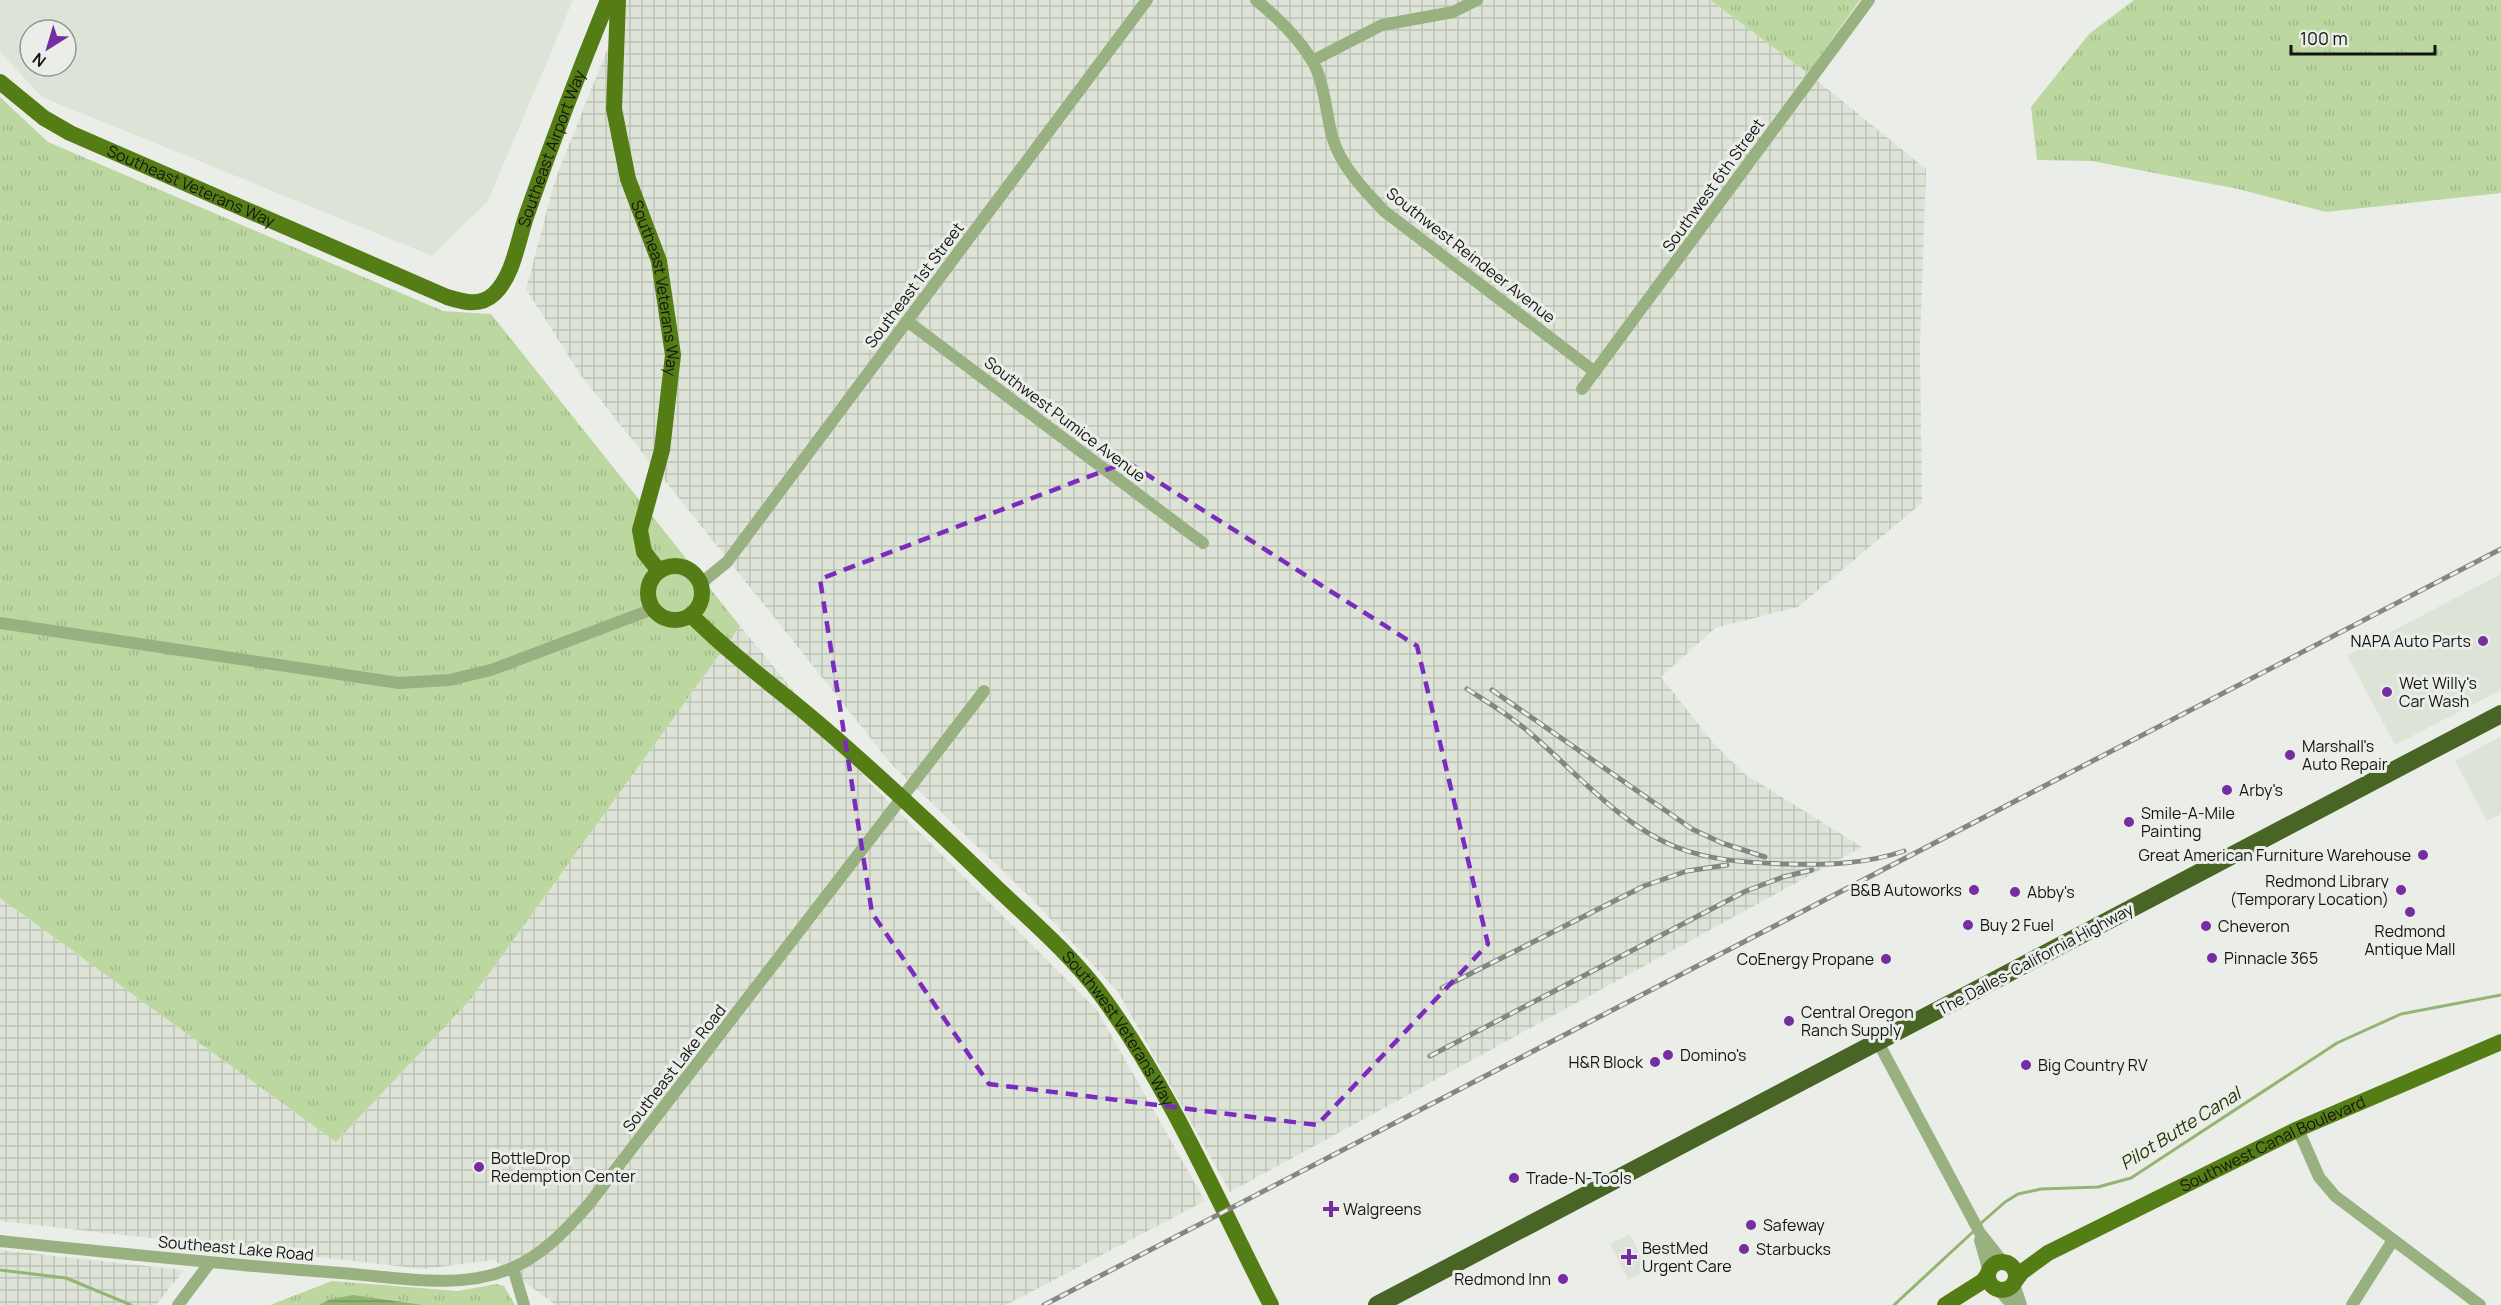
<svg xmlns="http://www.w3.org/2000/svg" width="2501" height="1305" font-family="Manrope,sans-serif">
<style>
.built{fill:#dde4d7;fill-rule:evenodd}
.industrial{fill:url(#industrial-grid)}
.grass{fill:url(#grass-tufts)}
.water{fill:url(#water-rules)}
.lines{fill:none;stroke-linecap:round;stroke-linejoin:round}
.stream{stroke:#94b571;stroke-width:3}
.minor{stroke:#99b181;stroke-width:12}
.major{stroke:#557d15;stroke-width:16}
.highway{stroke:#496526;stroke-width:18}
.rail-casing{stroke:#848682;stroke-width:5}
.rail{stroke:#ebeee8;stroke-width:3;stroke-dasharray:9;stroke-linecap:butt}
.marked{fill:none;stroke:#7b2cbf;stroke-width:4.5;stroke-dasharray:12 8;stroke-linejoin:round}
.poi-dot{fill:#752ea1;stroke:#ebeee8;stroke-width:2}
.labels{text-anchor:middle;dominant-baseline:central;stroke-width:6;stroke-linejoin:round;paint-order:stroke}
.street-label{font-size:16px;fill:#141513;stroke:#ebeee8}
.poi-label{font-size:16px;fill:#141513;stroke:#ebeee8;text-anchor:start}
.water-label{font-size:18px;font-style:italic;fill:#1f3300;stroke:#ebeee8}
</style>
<defs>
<pattern id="industrial-grid" width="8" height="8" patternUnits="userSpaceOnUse" patternTransform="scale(1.5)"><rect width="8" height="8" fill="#dde4d7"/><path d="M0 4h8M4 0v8" fill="none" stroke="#bdc3b8"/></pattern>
<pattern id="grass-tufts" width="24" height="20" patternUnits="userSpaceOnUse" patternTransform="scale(1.5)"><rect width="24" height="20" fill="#bcd8a0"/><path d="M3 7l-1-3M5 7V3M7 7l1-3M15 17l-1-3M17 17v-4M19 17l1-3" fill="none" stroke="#a1b889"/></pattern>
<pattern id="water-rules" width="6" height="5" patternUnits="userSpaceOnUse" patternTransform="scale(1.5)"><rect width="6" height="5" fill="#94b571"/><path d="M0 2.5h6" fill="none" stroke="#78925c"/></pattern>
</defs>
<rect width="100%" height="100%" fill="#ebeee8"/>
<path class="built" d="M0,0H573L488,201L432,256L42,97L0,52ZM30,30H66V66H30Z
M2501,574V690L2395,745L2347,655Z
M2501,736V814L2487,821L2455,761Z
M1630,1234L1647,1270L1628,1280L1610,1244Z"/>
<path class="industrial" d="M627,0H1710L1808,73L1926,169L1920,346L1922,503L1798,607L1715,628L1661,677L1715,745L1746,775L1862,847L1230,1192L1118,992L1032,899L892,765L582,377L526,289L555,180Z
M740,626L869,782L1097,1010L1205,1201L1006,1305H556L494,1260L424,1269L0,1221V898L336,1142L470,1000Z
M0,1250L184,1270L156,1305H0Z"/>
<path class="grass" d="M1710,0H1860L1808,73Z
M2134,0H2501V193L2326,212L2238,189L2092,161L2037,160L2031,107L2089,34Z
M0,97L48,142L443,311L491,314L740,626L470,1000L336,1142L0,898Z
M332,1281L458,1291L497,1284L504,1286L515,1305H270Z"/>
<path class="water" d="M353,1295L423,1305H319L331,1299Z"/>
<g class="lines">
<path class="stream" d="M1979,1225L2005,1202L2018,1194L2041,1189L2098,1187L2131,1178L2337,1043L2401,1014L2501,995
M0,1270L66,1278L131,1305
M1894,1305L1975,1230"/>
<path class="minor" d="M1256,0C1278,18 1300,39 1314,64C1325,86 1326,113 1332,136C1340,165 1363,189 1384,211L1595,372
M1312,61L1382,25L1453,12L1477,0
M907,321L1203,543
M1582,389L1869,0
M700,584L727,562L1147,0
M0,623L399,683L449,680L491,670L653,609
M1878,1042L1980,1233L2003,1262
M2298,1129L2319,1177L2335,1196L2480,1305
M1980,1240L1989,1272
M0,1241C114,1253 227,1265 341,1273C396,1277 460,1291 512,1268C543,1255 567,1229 589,1204L984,691
M513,1268L524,1305
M2014,1284L2021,1305
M1999,1290L2012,1305
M178,1305L209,1264
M2352,1305L2393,1240"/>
<g class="major">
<path id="s1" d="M618,0L614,109L628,179L659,261L673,355L662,450L640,530L644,552L659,571"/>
<path id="s2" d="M0,82L44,118L70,133L447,297C463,302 480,307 494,294C514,275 518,239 527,214C552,142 579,71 608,0"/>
<circle cx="675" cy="593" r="27"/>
<path id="s3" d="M691,615C727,651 767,681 806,713C873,769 936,829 999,890C1034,923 1072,956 1101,995C1170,1088 1218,1202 1271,1305"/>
<circle cx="2002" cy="1276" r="14"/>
<path id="s4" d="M2016,1280L2022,1272L2048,1253L2298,1129L2501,1042"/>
<path d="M1945,1305L1983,1281L1988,1274"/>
</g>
<path class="highway" d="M1377,1305L2501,714"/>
<defs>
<path id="rail" d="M1467,689C1489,703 1511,716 1530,733C1576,772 1619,824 1676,847C1711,861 1751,863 1788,864C1828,865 1866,864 1904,851
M1492,690L1692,829L1722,843L1765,857
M1442,988L1644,886L1687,871L1727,865
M1430,1056L1746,891L1783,877L1812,870
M1044,1305L2501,549"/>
</defs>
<use href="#rail" class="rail-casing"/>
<use href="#rail" class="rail"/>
</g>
<path class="marked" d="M1127,462L1417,646L1488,944L1317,1125L989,1084L872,913L820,579Z"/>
<g class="poi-dot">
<circle cx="2483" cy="641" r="6"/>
<circle cx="2387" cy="692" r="6"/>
<circle cx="2290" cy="755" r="6"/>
<circle cx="2227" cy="790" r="6"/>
<circle cx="2129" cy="822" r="6"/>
<circle cx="2423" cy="855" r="6"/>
<circle cx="1974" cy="890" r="6"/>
<circle cx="2401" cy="890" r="6"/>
<circle cx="2015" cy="892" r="6"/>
<circle cx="2410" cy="912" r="6"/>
<circle cx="1968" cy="925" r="6"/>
<circle cx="2206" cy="926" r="6"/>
<circle cx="2212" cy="958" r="6"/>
<circle cx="1886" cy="959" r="6"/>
<circle cx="1789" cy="1021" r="6"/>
<circle cx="1668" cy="1055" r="6"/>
<circle cx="1655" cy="1062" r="6"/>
<circle cx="2026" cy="1065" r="6"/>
<circle cx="479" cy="1167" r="6"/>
<circle cx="1514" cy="1178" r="6"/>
<path d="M1328 1200h6v6h6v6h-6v6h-6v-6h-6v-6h6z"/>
<circle cx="1751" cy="1225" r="6"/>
<circle cx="1744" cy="1249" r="6"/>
<path d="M1626 1248h6v6h6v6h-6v6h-6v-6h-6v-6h6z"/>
<circle cx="1563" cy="1279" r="6"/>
</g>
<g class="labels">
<g class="street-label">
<text stroke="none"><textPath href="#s2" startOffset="705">Southeast Airport Way</textPath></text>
<text transform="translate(1713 185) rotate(-54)">Southwest 6th Street</text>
<text stroke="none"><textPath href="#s2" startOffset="219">Southeast Veterans Way</textPath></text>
<text transform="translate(1471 255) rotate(38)">Southwest Reindeer Avenue</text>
<text transform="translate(914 285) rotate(-53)">Southeast 1st Street</text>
<text stroke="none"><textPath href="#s1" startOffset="294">Southeast Veterans Way</textPath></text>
<text transform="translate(1065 419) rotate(37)">Southwest Pumice Avenue</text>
<text transform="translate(2035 959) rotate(-28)">The Dalles-California Highway</text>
<text stroke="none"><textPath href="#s3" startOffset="597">Southwest Veterans Way</textPath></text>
<text transform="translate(674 1068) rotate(-52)">Southeast Lake Road</text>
<text stroke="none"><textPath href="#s4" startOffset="292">Southwest Canal Boulevard</textPath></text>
<text transform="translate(236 1248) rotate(5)">Southeast Lake Road</text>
</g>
<g class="poi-label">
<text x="2471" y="641" text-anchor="end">NAPA Auto Parts</text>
<text x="2399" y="683">Wet Willy's<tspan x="2399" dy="18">Car Wash</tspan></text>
<text x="2302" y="746">Marshall's<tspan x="2302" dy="18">Auto Repair</tspan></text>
<text x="2239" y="790">Arby's</text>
<text x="2141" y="813">Smile-A-Mile<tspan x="2141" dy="18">Painting</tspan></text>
<text x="2411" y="855" text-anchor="end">Great American Furniture Warehouse</text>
<text x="2389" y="881" text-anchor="end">Redmond Library<tspan x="2389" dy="18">(Temporary Location)</tspan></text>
<text x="1962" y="890" text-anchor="end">B&amp;B Autoworks</text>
<text x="2027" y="892">Abby's</text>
<text x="1980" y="925">Buy 2 Fuel</text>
<text x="2218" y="926">Cheveron</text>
<text x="2410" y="931" text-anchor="middle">Redmond<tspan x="2410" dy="18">Antique Mall</tspan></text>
<text x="2224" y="958">Pinnacle 365</text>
<text x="1874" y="959" text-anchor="end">CoEnergy Propane</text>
<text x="1801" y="1012">Central Oregon<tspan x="1801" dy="18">Ranch Supply</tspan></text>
<text x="1680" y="1055">Domino's</text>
<text x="1643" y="1062" text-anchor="end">H&amp;R Block</text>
<text x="2038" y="1065">Big Country RV</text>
<text x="491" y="1158">BottleDrop<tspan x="491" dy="18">Redemption Center</tspan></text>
<text x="1526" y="1178">Trade-N-Tools</text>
<text x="1343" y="1209">Walgreens</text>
<text x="1763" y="1225">Safeway</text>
<text x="1642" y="1248">BestMed<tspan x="1642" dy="18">Urgent Care</tspan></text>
<text x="1756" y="1249">Starbucks</text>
<text x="1551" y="1279" text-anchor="end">Redmond Inn</text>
</g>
<g class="water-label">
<text transform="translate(2180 1128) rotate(-32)">Pilot Butte Canal</text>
</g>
</g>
<g transform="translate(48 48) rotate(217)"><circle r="28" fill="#ebeee8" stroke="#959793" stroke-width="1.5"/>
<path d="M0-4.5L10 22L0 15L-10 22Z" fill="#752ea1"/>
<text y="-9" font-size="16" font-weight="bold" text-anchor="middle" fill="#141513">N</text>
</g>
<path d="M2291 45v9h144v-9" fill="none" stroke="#141513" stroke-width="3"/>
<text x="2300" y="45" font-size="18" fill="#141513" stroke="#ebeee8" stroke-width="4.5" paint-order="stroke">100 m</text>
</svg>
